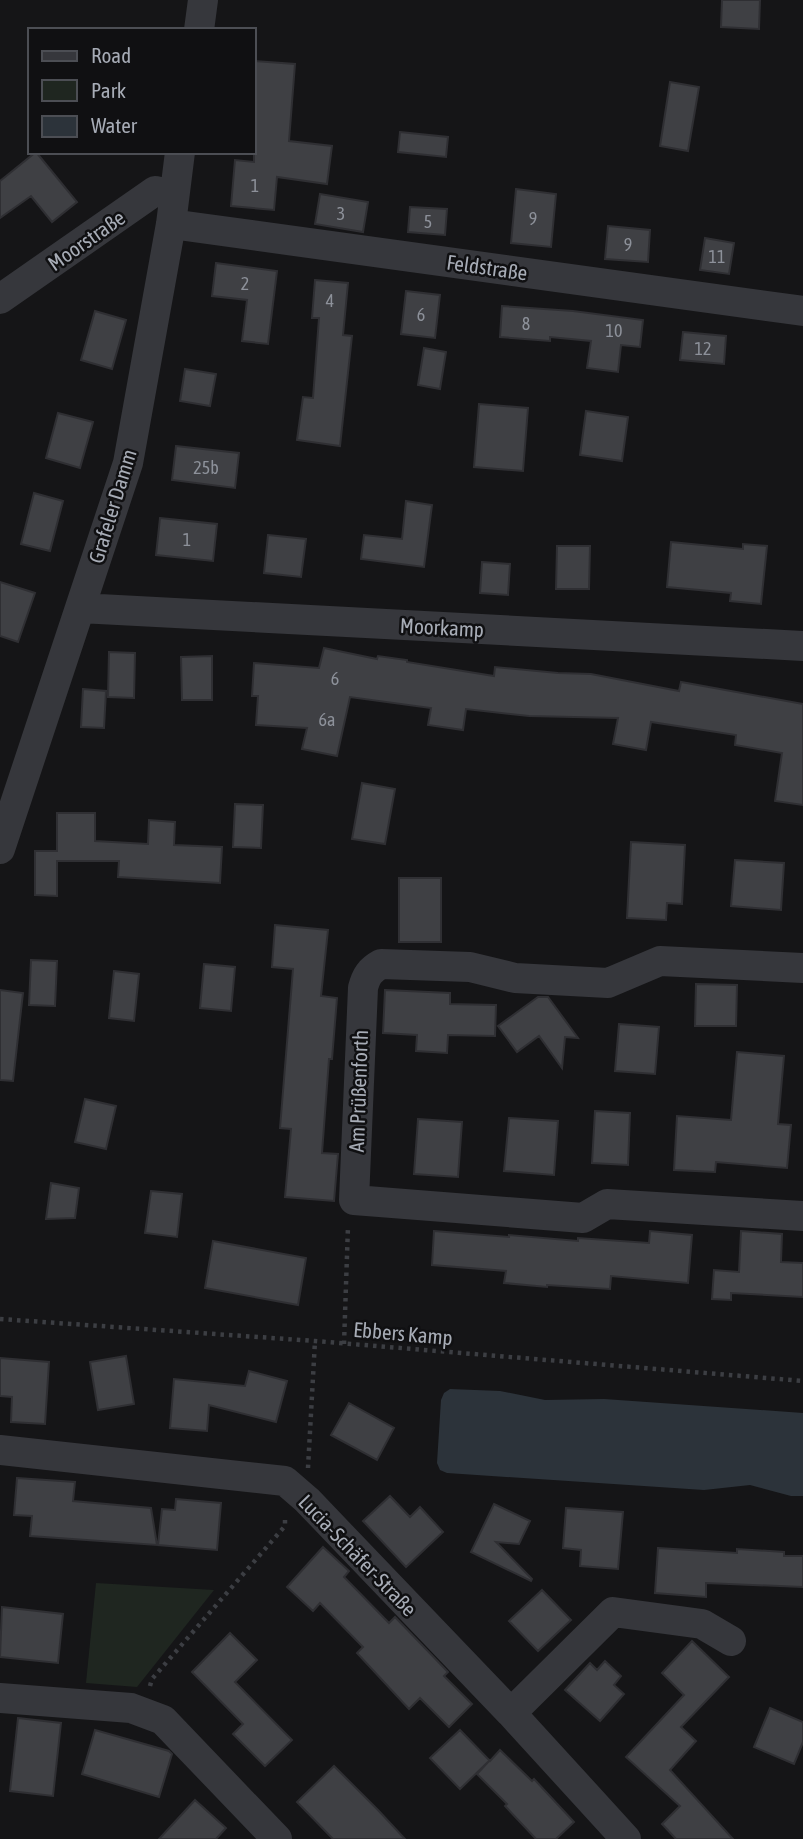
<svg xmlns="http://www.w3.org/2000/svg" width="803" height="1839" font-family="'Asap Condensed',sans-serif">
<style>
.green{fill:#1f2620}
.water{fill:#2c333a}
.building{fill:#3f4044;stroke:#2f2f33;stroke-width:2}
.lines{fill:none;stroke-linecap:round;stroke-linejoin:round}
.path{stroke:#3c3e43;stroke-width:4.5;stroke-dasharray:3.5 5;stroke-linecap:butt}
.minor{stroke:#36373c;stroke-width:30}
.labels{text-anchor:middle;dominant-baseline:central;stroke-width:5;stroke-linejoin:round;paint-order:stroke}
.number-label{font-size:18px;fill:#8d919a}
.street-label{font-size:21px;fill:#a7acb6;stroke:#101012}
</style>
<rect width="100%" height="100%" fill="#151517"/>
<path class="green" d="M96,1583L214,1590L137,1687L86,1683Z"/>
<path class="water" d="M450,1389L500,1391L545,1400L604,1399L803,1413V1496H791L750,1485L704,1490L447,1473L440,1470L437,1463L441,1400L444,1393Z"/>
<path class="building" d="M722,0H760L759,29L721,27Z
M254,61L295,64L289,141L332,146L327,184L277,177L274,210L231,206L235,160L254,162Z
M670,82L699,87L688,151L660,146Z
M400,132L448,137L446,157L398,152Z
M36,152L77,202L52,222L31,196L0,218V181Z
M516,189L556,194L551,247L511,243Z
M320,194L368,202L363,232L315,224Z
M410,207L447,209L445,235L408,232Z
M608,226L650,230L648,262L605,259Z
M705,238L734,243L729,274L700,270Z
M216,263L277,271L268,344L242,341L247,300L212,296Z
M315,280L348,283L343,335L352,336L340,446L297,440L303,397L313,398L319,318H312Z
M406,291L440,295L435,338L401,334Z
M502,306L573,311L643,320L640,347L621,345L618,372L587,368L591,341L550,337V341L500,337Z
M95,311L126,320L112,369L81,360Z
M683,332L726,336L724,364L680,360Z
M424,348L446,352L440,389L418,385Z
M185,369L216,374L210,406L180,401Z
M479,404L528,408L523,471L474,467Z
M586,411L628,417L622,461L580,455Z
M58,413L93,422L80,468L46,458Z
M176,446L239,453L235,488L172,480Z
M34,493L63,501L50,551L21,544Z
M406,501L432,505L424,567L361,559L364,535L402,539Z
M160,518L217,524L213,561L156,555Z
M268,535L306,539L301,577L264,573Z
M671,542L743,549V544L767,546L761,604L730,601L731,593L667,587Z
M557,546H590L589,589H556Z
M482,562L510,564L508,595L480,593Z
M0,582L35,593L18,642L0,636Z
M324,648L377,659L378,656L407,660V662L494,676L495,667L558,673L591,674L679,691L681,682L803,704V805L775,801L782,753L735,745L736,735L651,722L646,750L613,744L618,718L529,716L466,709L463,730L428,725L431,708L350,697L337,756L302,749L307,728L256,725L258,696H252L254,663L319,668Z
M109,652L135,653L134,698L108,697Z
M212,656V700H182L181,657Z
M83,689L106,691L104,728L81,727Z
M362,783L395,789L385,844L352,839Z
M235,804L263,805L261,848L233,847Z
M57,813H95V841L148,844L149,820L175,822L174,845L222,847L220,883L118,877L119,861H57V896L35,895V851H57Z
M631,842L685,845L682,904L667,903L666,920L627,918Z
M735,860L784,863L781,910L731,906Z
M399,878H441V942H399Z
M275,925L328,930L321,996L337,998L332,1059H329L322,1153L338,1154L334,1201L285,1197L291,1129L280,1128L293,969L272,967Z
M31,960L57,961L55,1006L29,1005Z
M204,964L235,967L231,1011L200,1008Z
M114,971L139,974L134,1021L109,1018Z
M696,984L737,985L736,1026H695Z
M0,990L23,993L13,1081L0,1080Z
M385,990L450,993V1004L496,1005L495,1036L448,1035L447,1053L416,1051L417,1035L383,1033Z
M538,997H548L578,1038L565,1037L562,1068L539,1036L517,1052L498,1026Z
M619,1024L659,1027L655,1074L615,1071Z
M737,1052L784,1056L778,1124L791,1125L787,1168L716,1162L715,1172L674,1170L677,1116L731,1120Z
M85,1099L116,1106L106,1149L75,1142Z
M595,1111L630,1113L628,1165L592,1163Z
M509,1118L558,1121L554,1175L504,1171Z
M418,1119L462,1122L458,1177L414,1174Z
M51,1183L79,1188L75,1218L46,1219Z
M151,1191L182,1194L177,1237L145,1233Z
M434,1231L509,1237V1235L578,1241V1238L649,1243L650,1231L692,1235L688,1283L611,1276L610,1289L547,1285V1287L504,1283L506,1271L432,1265Z
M741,1231L782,1234L781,1262L803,1263V1297L731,1293V1300L712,1299L714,1270L739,1272Z
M213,1241L306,1258L298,1305L205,1288Z
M126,1356L134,1404L98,1410L90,1362Z
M0,1358L49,1362L45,1424L11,1422L12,1397L0,1396Z
M249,1371L287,1381L276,1422L209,1405L207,1431L170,1428L174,1379L245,1386Z
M349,1403L394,1428L377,1460L331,1435Z
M17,1478L75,1482L73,1501L151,1508L157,1545L30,1536L32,1516L14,1515Z
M390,1496L410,1517L420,1507L443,1532L406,1567L363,1521Z
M176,1499L221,1503L217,1550L158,1545L162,1509L175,1510Z
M494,1504L530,1521L519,1544L496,1542L532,1579L531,1581L471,1552Z
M566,1508L623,1512L618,1569L580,1566L581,1550L563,1548Z
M323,1547L349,1571L344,1577L389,1623L395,1617L448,1672L444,1676L472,1704L449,1727L420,1698L409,1709L357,1653L363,1647L320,1603L313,1611L287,1587Z
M658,1548L737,1553V1549L784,1552V1556H803V1587L706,1583V1597L655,1593Z
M542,1590L571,1620L538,1651L509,1621Z
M2,1607L63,1614L58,1663L0,1657Z
M230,1633L257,1660L235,1682L292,1740L265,1766L233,1734L243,1724L192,1672Z
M692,1641L729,1677L681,1727L696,1741L670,1770L733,1839H676L662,1824L680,1806L626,1757L684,1695L662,1673Z
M605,1661L621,1676L614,1685L624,1694L600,1721L565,1690L590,1663L597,1670Z
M770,1708L803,1722V1742L794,1764L754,1747Z
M18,1718L61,1723L53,1796L10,1791Z
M95,1730L169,1751L172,1754L159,1797L82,1774Z
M460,1730L490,1761L500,1750L532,1781L534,1779L574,1822L556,1839H536L505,1806L507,1804L477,1774L489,1761L460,1789L430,1758Z
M334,1766L378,1810L405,1839H333L297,1802Z
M195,1800L226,1828L216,1839H159Z"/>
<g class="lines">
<path class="path" d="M0,1319L315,1341L803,1381
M344,1344L348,1226
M308,1468L315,1341
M150,1686L152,1679L285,1526V1517"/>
<path class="minor" d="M199,30L203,0
M171,224L803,311
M0,299L155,191L174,195
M80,608L803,646
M0,849L128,463L171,224L180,152
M803,968L660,961L608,983L515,978L470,967L381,964C370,970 366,976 363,988L354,1200L583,1218L607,1204L803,1216
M0,1450L285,1481L307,1500L511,1713L626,1839
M0,1698L131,1708L163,1720L277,1839
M511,1713L613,1612L702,1624L731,1641"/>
</g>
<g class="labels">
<g class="number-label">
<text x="255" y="185">1</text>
<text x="341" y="213">3</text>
<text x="533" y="218">9</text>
<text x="428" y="221">5</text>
<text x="628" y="244">9</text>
<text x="717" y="256">11</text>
<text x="245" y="283">2</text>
<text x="330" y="300">4</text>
<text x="421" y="314">6</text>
<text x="526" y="323">8</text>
<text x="614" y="330">10</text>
<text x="703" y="348">12</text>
<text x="206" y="467">25b</text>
<text x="187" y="539">1</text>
<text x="335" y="678">6</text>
<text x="327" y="719">6a</text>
</g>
<g class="street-label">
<text transform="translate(86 240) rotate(-35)">Moorstraße</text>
<text transform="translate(487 267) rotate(8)">Feldstraße</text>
<text transform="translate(112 506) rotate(-73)">Grafeler Damm</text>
<text transform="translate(442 627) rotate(3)">Moorkamp</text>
<text transform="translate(358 1091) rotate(-88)">Am Prüßenforth</text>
<text transform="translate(403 1333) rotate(5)">Ebbers Kamp</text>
<text transform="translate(358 1555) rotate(46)">Lucia-Schäfer-Straße</text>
</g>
</g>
<rect x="28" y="28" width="228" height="126" fill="#101012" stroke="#4c4e54" stroke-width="2"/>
<rect x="42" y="51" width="35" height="10" fill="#36373c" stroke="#4c4e54" stroke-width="2"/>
<text x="91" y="63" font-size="21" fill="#a7acb6">Road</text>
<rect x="42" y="80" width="35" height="21" fill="#1f2620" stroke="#4c4e54" stroke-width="2"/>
<text x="91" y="98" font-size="21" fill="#a7acb6">Park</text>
<rect x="42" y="116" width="35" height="21" fill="#2c333a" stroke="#4c4e54" stroke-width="2"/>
<text x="91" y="133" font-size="21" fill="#a7acb6">Water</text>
</svg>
